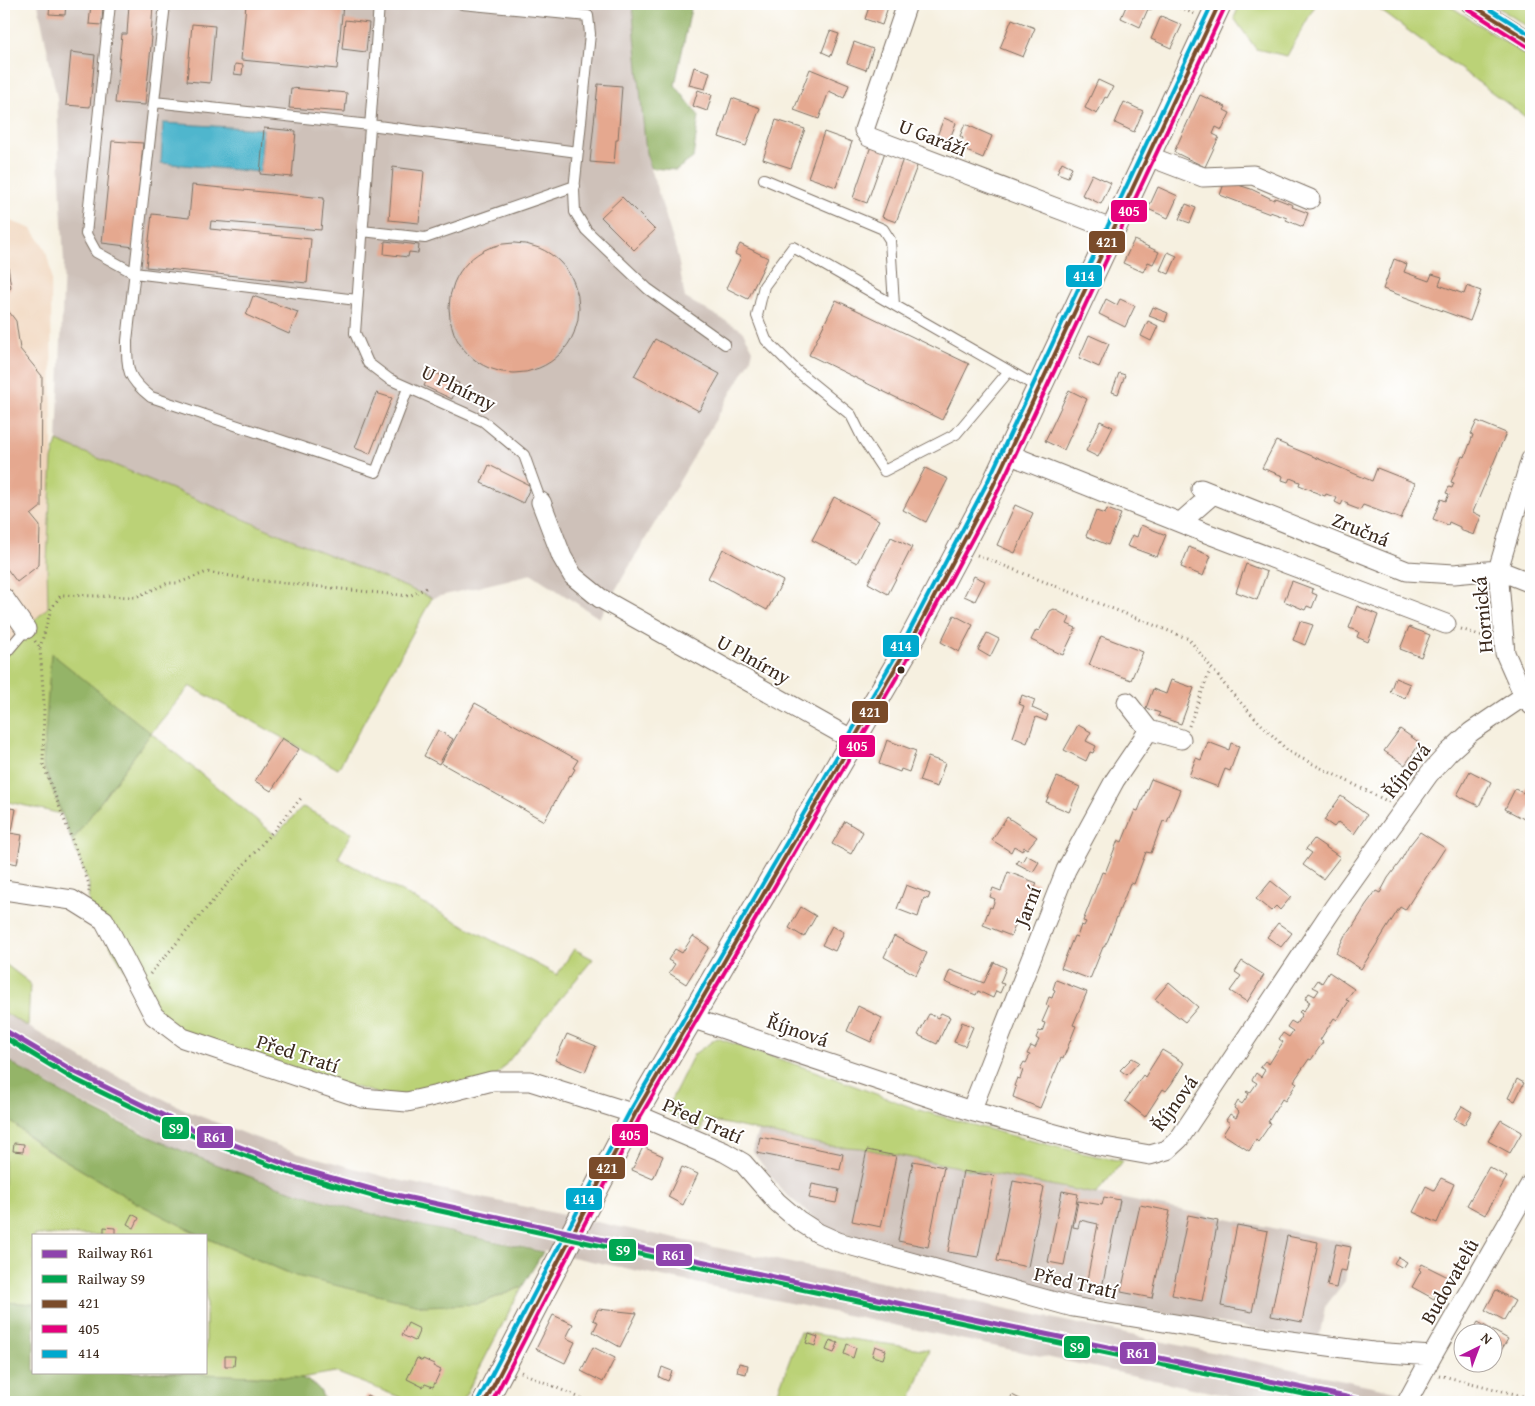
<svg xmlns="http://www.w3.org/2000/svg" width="1535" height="1406" font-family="'Gentium Book Plus',serif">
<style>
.built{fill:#f0d5bc}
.industrial{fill:#cec1b9}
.green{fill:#bbd277;stroke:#7b7e4a}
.forest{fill:#94b468;stroke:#686f43}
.water{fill:#4fb6cd;stroke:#457076}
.building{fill:#e5a88f}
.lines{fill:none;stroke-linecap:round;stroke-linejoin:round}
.service-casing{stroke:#7c6f62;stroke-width:12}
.minor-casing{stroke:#7c6f62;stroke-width:21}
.tertiary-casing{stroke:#7c6f62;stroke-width:26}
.path{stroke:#7c6f62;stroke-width:3;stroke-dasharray:1 4;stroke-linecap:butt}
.service{stroke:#fff;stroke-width:10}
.minor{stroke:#fff;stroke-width:19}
.tertiary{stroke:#fff;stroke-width:24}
.bus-1-casing{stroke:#fff;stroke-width:8}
.bus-2-casing{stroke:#fff;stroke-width:8}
.bus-3-casing{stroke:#fff;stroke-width:8}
.bus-1{stroke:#7a4b2a;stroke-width:4}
.bus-2{stroke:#e5007d;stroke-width:4}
.bus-3{stroke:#00a9ce;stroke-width:4}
.rail-1-casing{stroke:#fff;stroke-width:9}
.rail-2-casing{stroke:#fff;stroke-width:9}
.rail-1{stroke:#8e44ad;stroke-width:5}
.rail-2{stroke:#00a651;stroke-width:5}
.bus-dot{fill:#3b2a1e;stroke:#fff;stroke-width:2}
.labels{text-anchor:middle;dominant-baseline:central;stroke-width:4;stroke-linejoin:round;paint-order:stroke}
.street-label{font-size:20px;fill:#3b2a1e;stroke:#fff}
.line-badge{stroke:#fff;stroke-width:2}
.badge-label{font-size:14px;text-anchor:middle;font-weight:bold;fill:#fff}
</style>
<rect width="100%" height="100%" fill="#fff"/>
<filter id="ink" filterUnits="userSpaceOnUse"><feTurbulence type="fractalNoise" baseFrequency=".02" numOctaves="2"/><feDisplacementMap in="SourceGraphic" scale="10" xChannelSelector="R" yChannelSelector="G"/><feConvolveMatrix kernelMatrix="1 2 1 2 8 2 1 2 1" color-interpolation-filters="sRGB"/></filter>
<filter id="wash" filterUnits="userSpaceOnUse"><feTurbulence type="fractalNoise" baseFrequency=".0096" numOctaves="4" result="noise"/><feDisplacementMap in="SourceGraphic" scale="20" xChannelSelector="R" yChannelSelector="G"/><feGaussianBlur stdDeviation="1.12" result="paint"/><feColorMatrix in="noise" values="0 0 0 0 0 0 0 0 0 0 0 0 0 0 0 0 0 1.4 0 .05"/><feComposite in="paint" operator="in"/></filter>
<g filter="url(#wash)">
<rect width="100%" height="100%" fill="#f6f0e0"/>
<path class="built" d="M5,219L32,229L45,248L51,271L52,460L47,563L48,608L26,629L4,655V220Z"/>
<path class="industrial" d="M38,4H632L646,153L677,253L685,298L742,330L753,350L750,361L599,618L532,574L432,598L57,441L64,264L61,202L57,98Z
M4,1012L86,1061L192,1113L248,1135L296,1152L393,1179L1448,1402H1258L383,1217L284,1188L235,1172L177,1149L67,1095L4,1058Z
M758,1130L829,1146L861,1148L1350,1243L1345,1281L1325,1307L1319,1339L1069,1298L886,1249L826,1228L783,1192L752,1151Z"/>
<path class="green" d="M1240,4H1316L1287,56L1256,49L1234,18Z
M1372,4H1447L1531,59V121Z
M1493,4H1531V29Z
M57,441L432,598L338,769L190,686L151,733L275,835L303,807L352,833L338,858L557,975L574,949L593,959L492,1081L407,1102L184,1038L154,1016L88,910L89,884L72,841L151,733L43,764L62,814L4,801V655L26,629L48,607L47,563L52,460Z
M4,963L30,983L28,1027L4,1012Z
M717,1038L812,1070L919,1110L1009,1135L1082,1153L1123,1161L1096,1194L861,1148L829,1146L704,1119L701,1132L666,1110L694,1054Z
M4,1116L38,1144L135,1202L200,1235H34V1304L4,1302Z
M206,1238L296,1276L479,1304L522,1287L462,1402H412L335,1372L301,1378L152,1372H206Z
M800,1332L929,1350L910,1402H774Z"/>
<path class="forest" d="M632,4H692L675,85L699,116L693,158L676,170L651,168L646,153Z
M51,653L151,733L72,841L43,764Z
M4,1058C117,1132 253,1184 384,1217C436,1230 490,1240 543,1252L522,1287L479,1304L424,1306L296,1276L211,1240L206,1238V1235H200L135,1202L38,1144L4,1116Z
M4,1302L34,1304V1372H152L301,1378C314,1383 322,1388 324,1402H4Z"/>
<path class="water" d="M163,123L263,129L260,172L161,163Z"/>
<g id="blocks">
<path class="building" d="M50,4H66L65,15L49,14Z
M91,4H103L102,25L89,24Z
M129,4H153L151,37H152L145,105L115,103L122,34H127Z
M246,4H343L337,69L241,60Z
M567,4H586V7L567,5Z
M870,4H889L882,25L865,19Z
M1127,4H1153L1151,10L1148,9L1140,27L1121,18Z
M1161,16L1182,25L1171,48L1151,39Z
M1012,19L1035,28L1023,57L1000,48Z
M345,20L369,23L366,52L342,49Z
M192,24L215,26L210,83L187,81Z
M830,31L839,34L831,56L822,52Z
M854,42L873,49L866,70L847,63Z
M71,52L95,55L90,107L66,105Z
M235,64L243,65L242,75L234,74Z
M694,67L710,72L705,89L689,85Z
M810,69L849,85L844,98L829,91L819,119L794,110Z
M1098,80L1113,87L1107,98L1105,97L1097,114L1085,108Z
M598,84L622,86L618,140H616L614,164L590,162Z
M291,88L347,93L345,112L289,108Z
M698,90L712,95L707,111L693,106Z
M1200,95L1226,107L1224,110L1230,113L1222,130L1216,127L1213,134L1219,137L1205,167L1174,152Z
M732,98L760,108L746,146L719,137Z
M1124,102L1143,111L1134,132L1115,123Z
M944,118L956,123L949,141L937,136Z
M776,120L805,129L791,168L763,159Z
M965,124L992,136L983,158L964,150L966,146L961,143L963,138L960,136Z
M264,128L296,131L292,177L260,174Z
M824,132L852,142L836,187L808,177Z
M112,141L143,143L134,247L102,243Z
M872,143L886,149L867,203L853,198Z
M904,156L919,161L896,222L882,217Z
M1062,162L1072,167L1068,177L1057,173Z
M393,167L424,171L419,223L389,220Z
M1092,174L1111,183L1101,204L1082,195Z
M1225,181L1251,189L1274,200L1275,198L1293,205L1292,207L1308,213L1303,227L1286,220L1287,218L1270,212V214L1220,195Z
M192,185L324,198L321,230L211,221L210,229L311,239L307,283L146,267L152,214L189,218Z
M1158,187L1178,196L1168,218L1148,209Z
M622,197L655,230L634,250L601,217Z
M1186,204L1196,208L1190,223L1179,219Z
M1134,240L1159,252L1153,264L1148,262L1143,272L1123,263Z
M385,241L419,245L418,253L409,252L408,257L384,254Z
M449 308a65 65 0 1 1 130 0a65 65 0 1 1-130 0Z
M740,244L768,258L748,299L726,288L741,257L735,254Z
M1168,252L1177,256L1169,274L1160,270Z
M4,255L7,259L11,288L4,294Z
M1394,259L1407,264L1404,272L1429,281L1432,274L1442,277L1439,285L1464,294L1467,286L1481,291L1470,321L1383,289Z
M253,296L298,312L289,334L246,315Z
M1106,299L1117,305L1120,299L1135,306L1125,327L1099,314Z
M836,300L969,364L942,420L809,355Z
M4,305L16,321L20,349L42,376L41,507L31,515L40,526L39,565L17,582L4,565Z
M1153,307L1168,313L1165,322L1149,316Z
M1148,321L1158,326L1151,341L1141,336Z
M1089,335L1109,344L1099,367L1079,358Z
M655,339L720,374L699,411L634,376Z
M431,371L459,383L452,399L424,386Z
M1119,373L1125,375L1118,394L1112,392Z
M1069,390L1087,399L1064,450L1045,441Z
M376,393L392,398L370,454L355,448Z
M1100,421L1113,427L1098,457L1086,451Z
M1477,421L1506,433L1473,512L1481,516L1474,535L1460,530V527L1449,522L1448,525L1433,519L1441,499L1446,501L1449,494L1446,493L1449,487L1452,488L1454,483L1451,482L1462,456L1465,457L1473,435L1471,434Z
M1276,441L1372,481L1377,468L1415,483L1401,519L1363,505L1360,510L1347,505L1348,503L1343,501L1341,505L1335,502L1337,498L1326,494L1325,496L1312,491V490L1299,485L1300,482L1290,478L1288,482L1282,480L1283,476L1262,468Z
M489,465L531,486L523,503L481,483Z
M925,468L948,479L926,522L903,510Z
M834,497L879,520L857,563L812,540Z
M1015,505L1033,513L1015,553L997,545Z
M1107,509L1121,514L1108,545L1086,536L1096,511L1105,514Z
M1141,525L1166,535L1157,557L1127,546L1132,535L1137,537Z
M891,537L912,547L888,594L868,583Z
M1189,547L1211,556L1203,576L1181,567Z
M723,549L783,581L767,610L708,578Z
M1246,564L1267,572L1257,600L1236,592Z
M974,576L985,581L975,601L964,596Z
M1292,581L1313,589L1312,593L1317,595L1312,608L1307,606L1305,610L1284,601Z
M1357,606L1378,615L1368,642L1357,637L1359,632L1349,628Z
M1054,609L1070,618L1067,624L1076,628L1063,655L1031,640L1036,630L1039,631L1050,611Z
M954,615L973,625L959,652L941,642Z
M1300,621L1313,625L1305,645L1293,640Z
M1409,627L1430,635L1421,657L1400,649Z
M987,633L999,639L990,657L978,650Z
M1101,636L1143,652L1131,680L1089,665Z
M1395,678L1410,684L1405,698L1390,692Z
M1171,680L1194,688L1181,724L1158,716L1160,713L1146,708L1153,689L1166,694Z
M1022,695L1035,700L1032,708L1048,715L1046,721L1036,717L1027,743L1013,737L1024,706L1019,704Z
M475,703L578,760L573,768L575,769L571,776L570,775L544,821L441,763Z
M1078,725L1091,732L1086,741L1096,746L1093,753L1090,752L1086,761L1064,750Z
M1400,729L1420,743L1405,765L1384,751Z
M438,730L453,739L439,764L424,756Z
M282,738L299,749L271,791L255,781Z
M887,740L916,751L909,772L901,769L900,772L879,764Z
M1208,742L1229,750L1231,743L1239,746L1230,771L1225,769L1218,787L1189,776L1196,758L1201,760Z
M928,757L945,763L937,787L919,781Z
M1470,771L1491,782L1479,806L1457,795Z
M1057,777L1080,787L1069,812L1046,802Z
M1151,779L1180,790L1167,822L1163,821L1151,853L1146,852L1134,884L1130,883L1108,940L1104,947H1103L1090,979L1061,968L1074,936L1077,937L1081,925L1084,926L1086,922L1083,921L1102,872L1105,873L1118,840L1122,842L1135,810L1138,811Z
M1526,787L1531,789V805L1524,819L1505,809L1515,789L1523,793Z
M1341,796L1367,815L1354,834L1338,822L1334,827L1324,820Z
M4,807L16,809L12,831L4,830Z
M1007,817L1037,837L1027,849L1024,847L1022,851L1014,846L1011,852L992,840Z
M845,821L863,832L851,854L832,844Z
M4,832L22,835L17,864L4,861Z
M1420,832L1445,848L1405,910L1400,907L1361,969L1336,953L1345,935L1350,931L1362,912L1365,906L1376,891L1380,893L1388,878L1400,862L1409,846Z
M1314,839L1340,857L1323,879L1303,865L1312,853L1306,849Z
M1026,855L1039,862L1033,872L1016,863L1018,860L1022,862Z
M1008,872L1037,883L1030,902L1028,901L1021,919L1018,918L1011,936L983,925L990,907L992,908L995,899L990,897L993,888L1001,891Z
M1271,881L1291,897L1280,910L1276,906L1271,911L1256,899Z
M906,885L930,894L928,899L924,898L918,917L897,909Z
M801,907L816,916L804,937L789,928Z
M1278,923L1292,933L1281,947L1267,937Z
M832,926L844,932L835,951L822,945Z
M693,936L709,947L686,984L669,973L675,964L668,960L675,949L682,953Z
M894,936L927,953L916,975L884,957Z
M1242,961L1264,975L1247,1002L1230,991L1241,976L1235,972Z
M994,962L1006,968L1000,983L1004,984L1000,993L996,991L993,998L978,991L976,995L945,982L950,970L984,983Z
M1329,972L1354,989L1346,1000L1349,1001L1337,1020L1334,1018L1320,1040L1323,1042L1311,1060L1309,1059L1294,1081L1297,1083L1285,1101L1282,1099L1268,1122L1271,1123L1265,1132L1258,1142L1256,1140L1249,1151L1223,1134L1230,1123L1226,1120L1230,1114L1236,1118L1239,1112L1234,1108L1238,1101L1242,1104L1249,1094L1246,1092L1247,1091L1250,1093L1257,1083L1252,1080L1256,1073L1261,1077L1265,1070L1260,1067L1265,1061L1269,1064L1283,1042L1279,1039L1283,1033L1289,1037L1293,1031L1287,1027L1291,1021L1296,1024L1302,1014L1299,1012L1301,1010L1303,1012L1310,1002L1305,999L1309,993L1315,996L1319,990L1313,987L1318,980L1322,983Z
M1056,980L1087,992L1073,1025L1076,1026L1063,1059L1061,1058L1040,1108L1013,1097L1016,1087L1014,1086L1017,1078L1020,1079L1023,1070L1020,1069L1024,1062L1026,1063L1030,1055L1027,1054L1031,1046L1035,1048L1039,1040L1036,1038L1039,1031L1042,1032L1045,1023L1042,1022L1049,1006L1046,1005L1049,997L1052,998L1055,990L1053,989Z
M1169,982L1198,1007L1185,1022L1155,999Z
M858,1006L882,1018L871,1042L847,1031Z
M941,1013L950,1017L937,1044L918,1035L929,1014L938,1018Z
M962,1022L973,1027L965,1046L954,1042Z
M567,1034L596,1046L585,1072L555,1060Z
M1162,1050L1184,1063L1172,1083L1166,1091L1163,1089L1145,1117L1125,1101L1143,1075L1145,1077Z
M1132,1058L1139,1062L1127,1075L1120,1070Z
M1517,1079L1524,1083L1515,1101L1508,1098Z
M1462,1106L1472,1112L1464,1125L1454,1119Z
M1501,1120L1522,1132L1510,1153L1488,1141Z
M760,1137L843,1154L840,1170L757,1153Z
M14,1143L24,1144L23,1152L13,1151Z
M643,1147L663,1156L653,1179L632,1170Z
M867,1150L896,1156L881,1227L852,1221Z
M913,1161L944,1167L928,1247L898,1241Z
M682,1167L698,1174L683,1205L668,1197Z
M1489,1167L1507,1177L1485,1215L1467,1205Z
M963,1171L994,1176L978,1257L948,1252Z
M1441,1178L1454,1184L1437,1223L1413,1212L1426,1186L1434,1190Z
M1013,1181L1044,1187L1028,1267L997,1261Z
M812,1184L839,1189L836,1203L809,1198Z
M1062,1191L1078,1194L1064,1265L1048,1262Z
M1104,1197L1120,1200L1102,1288L1086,1285L1098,1224L1080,1220L1078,1228L1073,1227L1078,1201L1102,1205Z
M1140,1205L1170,1211L1152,1298L1121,1292Z
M132,1214L139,1218L134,1228L127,1224Z
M1188,1215L1218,1221L1202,1301L1172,1295Z
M1237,1225L1268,1231L1252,1312L1221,1306Z
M104,1227L115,1228V1235H104Z
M1287,1236L1318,1242L1302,1322L1271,1316Z
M1336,1244L1351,1247L1346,1271L1340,1270L1336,1288L1327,1286Z
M1398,1257L1407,1262L1403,1268L1394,1263Z
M1422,1264L1450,1278L1441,1294L1438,1292L1434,1299L1412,1287L1421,1271L1419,1269Z
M1496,1290L1515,1301L1504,1320L1485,1310Z
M598,1309L637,1313L620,1347L593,1332L598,1322L593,1320Z
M553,1315L573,1324L566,1338L575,1342L565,1363L536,1349Z
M1478,1322L1508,1339L1499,1354L1492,1350V1334H1471Z
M408,1323L420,1329L415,1341L402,1335Z
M809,1334L818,1337L815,1346L806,1343Z
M830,1340L838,1343L834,1353L826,1350Z
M847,1344L856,1348L853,1358L844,1354Z
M875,1346L886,1350L883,1359L872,1356Z
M593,1347L615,1358L603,1382L581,1371Z
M225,1356H235L234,1366H225Z
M417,1358L422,1361L423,1359L434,1364L433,1366L441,1370L433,1387L425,1384L423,1387L407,1379Z
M739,1363L748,1365L746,1374L737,1372Z
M662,1367L672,1371L668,1381L659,1377Z
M367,1395L382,1402H363Z
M1012,1395L1026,1402H1009Z"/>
</g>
</g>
<g filter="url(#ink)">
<use href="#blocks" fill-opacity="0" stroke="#7c6f62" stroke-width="1"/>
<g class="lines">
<defs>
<path id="service" d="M110,4L86,234L96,252L134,273L357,300
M165,4L127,341C127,371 127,378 151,397L376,472L408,388
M379,4L355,333L368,363L389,379L483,421L524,455L541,502
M462,4L588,16L590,34L574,190L575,212L586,230L648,289L725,344
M154,102L370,125L578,152
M764,179L883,229L890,240L894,305L1039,388
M362,231L425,238L575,186
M894,305L793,247L764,286L757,316L766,340L797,371L851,415L863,439L884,471L956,434L1009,371
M4,655L26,629"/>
<path id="minor" d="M907,4L864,130L869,137L1114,230
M1471,4L1531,42
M1148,156L1203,177L1253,175L1310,199
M1008,454L1206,533L1446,624
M1531,459L1498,570L1505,653L1524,696L1531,705
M1201,489L1407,571L1454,574L1498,570L1531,583
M541,502L562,557L573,576L600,598L853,740
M1181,522L1213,494
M4,598L26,629
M1127,702L1149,730L1181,739
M4,890L72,900L104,920L154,1016L183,1038L362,1098L407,1102L438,1095L492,1081H530L635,1114L724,1152L743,1163L777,1202L798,1220L818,1233L838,1242L1073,1307L1224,1332L1373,1352L1432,1356
M691,1018L971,1111L1099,1146L1150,1155L1167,1150L1179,1139L1334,907L1429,774L1449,752L1471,732L1524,696
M971,1111L1066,870L1115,780L1149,730
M1407,1402L1432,1356L1531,1183"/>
<path id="tertiary" d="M485,1402L635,1114L907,648L993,486L1219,4"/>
</defs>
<use href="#service" class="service-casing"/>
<use href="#minor" class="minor-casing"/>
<use href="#tertiary" class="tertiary-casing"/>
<path class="path" d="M1170,4L1195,14
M977,555L1189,639L1228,689L1256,719L1289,752L1389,802
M1461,629L1488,638
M35,641L40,648L44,703L43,764L89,884V892
M40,648L51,609L61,595L136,597L168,583H178L207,572L255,580L409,596L426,588
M1189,726L1211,668
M150,974L303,796
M521,1372L589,1402
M1439,1375L1531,1398"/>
<use href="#service" class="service"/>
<use href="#minor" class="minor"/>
<use href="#tertiary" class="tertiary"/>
<defs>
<path id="bus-1" d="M1471,4L1531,42
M485,1402L635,1114L907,648L993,486L1219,4"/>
<path id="bus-2" d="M1468,9L1528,47
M492,1402L640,1117L912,651L999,489L1225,7"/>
<path id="bus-3" d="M1482,4L1531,35
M479,1399L630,1111L902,645L987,483L1212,4"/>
</defs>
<use href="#bus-1" class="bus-1-casing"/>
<use href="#bus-2" class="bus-2-casing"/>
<use href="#bus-3" class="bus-3-casing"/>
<use href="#bus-1" class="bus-1"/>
<use href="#bus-2" class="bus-2"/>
<use href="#bus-3" class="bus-3"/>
<defs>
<path id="rail-1" d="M4,1030L75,1072L185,1126L290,1166L378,1191L797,1282L1370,1402"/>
<path id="rail-2" d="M4,1037L72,1078L183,1132L288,1172L376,1197L796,1288L1341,1402"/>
</defs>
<use href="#rail-1" class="rail-1-casing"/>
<use href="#rail-2" class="rail-2-casing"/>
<use href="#rail-1" class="rail-1"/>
<use href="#rail-2" class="rail-2"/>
</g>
</g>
<circle class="bus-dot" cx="901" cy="670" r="4.5"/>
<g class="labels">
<g class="street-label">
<text transform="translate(933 137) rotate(21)">U Garáží</text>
<text transform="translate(459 387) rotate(26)">U Plnírny</text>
<text transform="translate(1361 529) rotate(22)">Zručná</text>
<text transform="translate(1482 615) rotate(-95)">Hornická</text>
<text transform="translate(754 659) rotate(29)">U Plnírny</text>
<text transform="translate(1406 770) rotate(-52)">Říjnová</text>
<text transform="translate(1027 906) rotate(-69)">Jarní</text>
<text transform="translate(798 1030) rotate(19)">Říjnová</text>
<text transform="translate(298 1053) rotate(18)">Před Tratí</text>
<text transform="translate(1174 1103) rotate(-54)">Říjnová</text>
<text transform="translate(703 1120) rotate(24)">Před Tratí</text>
<text transform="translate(1449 1281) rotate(-60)">Budovatelů</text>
<text transform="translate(1076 1282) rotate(13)">Před Tratí</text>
</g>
</g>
<g class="line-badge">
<rect x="1110" y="199" width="38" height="24" rx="5" fill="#e5007d"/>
<rect x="1088" y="230" width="38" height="24" rx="5" fill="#7a4b2a"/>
<rect x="1065" y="264" width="38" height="24" rx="5" fill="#00a9ce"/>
<rect x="882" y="634" width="38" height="24" rx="5" fill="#00a9ce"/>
<rect x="851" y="700" width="38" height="24" rx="5" fill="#7a4b2a"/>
<rect x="838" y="734" width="38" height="24" rx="5" fill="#e5007d"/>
<rect x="161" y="1116" width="29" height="24" rx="5" fill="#00a651"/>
<rect x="611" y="1123" width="38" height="24" rx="5" fill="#e5007d"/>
<rect x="196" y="1125" width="38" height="24" rx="5" fill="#8e44ad"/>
<rect x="588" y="1156" width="38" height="24" rx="5" fill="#7a4b2a"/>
<rect x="565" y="1187" width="38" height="24" rx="5" fill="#00a9ce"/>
<rect x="608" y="1238" width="29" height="24" rx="5" fill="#00a651"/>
<rect x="655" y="1243" width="38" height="24" rx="5" fill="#8e44ad"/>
<rect x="1063" y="1335" width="28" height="24" rx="5" fill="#00a651"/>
<rect x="1119" y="1341" width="38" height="24" rx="5" fill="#8e44ad"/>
</g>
<g class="badge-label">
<text x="1129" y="216">405</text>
<text x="1107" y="247">421</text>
<text x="1084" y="281">414</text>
<text x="901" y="651">414</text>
<text x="870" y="717">421</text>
<text x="857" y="751">405</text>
<text x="176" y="1133">S9</text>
<text x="630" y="1140">405</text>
<text x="215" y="1142">R61</text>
<text x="607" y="1173">421</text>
<text x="584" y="1204">414</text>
<text x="623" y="1255">S9</text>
<text x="674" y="1260">R61</text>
<text x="1077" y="1352">S9</text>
<text x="1138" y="1358">R61</text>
</g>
<rect width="1535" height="1406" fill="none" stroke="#fff" stroke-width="20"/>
<rect x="32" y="1234" width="175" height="140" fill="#ffffff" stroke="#b1aaa5"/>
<rect x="42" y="1250" width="25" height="8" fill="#8e44ad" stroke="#b1aaa5"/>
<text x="78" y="1258" font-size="15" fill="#3b2a1e">Railway R61</text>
<rect x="42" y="1275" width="25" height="8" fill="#00a651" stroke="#b1aaa5"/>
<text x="78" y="1284" font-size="15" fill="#3b2a1e">Railway S9</text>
<rect x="42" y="1300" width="25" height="8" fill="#7a4b2a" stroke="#b1aaa5"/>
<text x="78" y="1308" font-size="15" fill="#3b2a1e">421</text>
<rect x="42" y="1325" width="25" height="8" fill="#e5007d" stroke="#b1aaa5"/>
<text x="78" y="1334" font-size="15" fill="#3b2a1e">405</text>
<rect x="42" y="1350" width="25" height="8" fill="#00a9ce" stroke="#b1aaa5"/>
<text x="78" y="1358" font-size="15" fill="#3b2a1e">414</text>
<g transform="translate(1478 1348) rotate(42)"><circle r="24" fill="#ffffff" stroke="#b1aaa5"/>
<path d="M0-4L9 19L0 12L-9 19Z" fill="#b5179e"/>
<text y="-8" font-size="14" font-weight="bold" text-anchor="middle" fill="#3b2a1e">N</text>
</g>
</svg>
